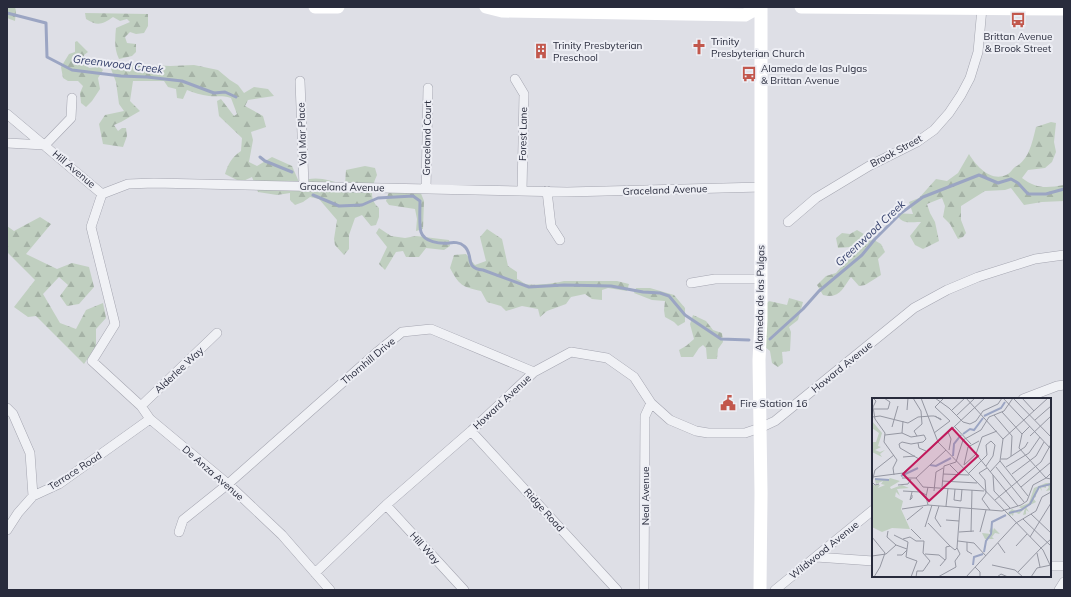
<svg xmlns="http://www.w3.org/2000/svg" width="1071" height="597" font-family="Mulish,sans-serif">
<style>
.forest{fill:url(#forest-firs)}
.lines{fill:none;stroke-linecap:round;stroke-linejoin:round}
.stream{stroke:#9ba5c3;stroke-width:3}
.minor-casing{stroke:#a4a5b0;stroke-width:10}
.minor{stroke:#f0f1f5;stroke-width:9}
.secondary{stroke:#fff;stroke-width:13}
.labels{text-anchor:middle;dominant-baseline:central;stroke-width:4;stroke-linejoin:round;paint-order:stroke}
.poi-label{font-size:10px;fill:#282b3c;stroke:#edeef4;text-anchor:start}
.street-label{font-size:10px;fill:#282b3c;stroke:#edeef4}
.water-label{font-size:11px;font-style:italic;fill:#36416c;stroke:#edeef4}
.inset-river{fill:none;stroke:#9ba5c3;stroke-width:2}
.inset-road{fill:none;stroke:#9597a2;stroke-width:1}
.view{fill:#c2185b;fill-opacity:0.15;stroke:#c2185b;stroke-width:2}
.inset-edge{fill:none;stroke:#282b3c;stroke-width:2}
</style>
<defs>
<pattern id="forest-firs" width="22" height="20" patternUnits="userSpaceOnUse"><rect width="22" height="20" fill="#c0cfc0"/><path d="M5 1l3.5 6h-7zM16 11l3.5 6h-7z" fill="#a5b2a6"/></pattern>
</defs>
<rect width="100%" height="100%" fill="#dedfe6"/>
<path class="forest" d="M7,7H15L16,11L15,21L7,18Z
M85,13L148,14V26L144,33L136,34L130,32L125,37L127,43L136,44V52L132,56L119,59C114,49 115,39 116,28L130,22L127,19L120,21L113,17C102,25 97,26 86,19Z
M77,41L88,52L84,55L85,63L89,68L100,67L103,70L98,78L100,89L92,101L86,107L81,103L80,93L83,86L78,81H68L63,78L61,67L69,54L75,52V42Z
M116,63L170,66L194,65L218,70L230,80L238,85L244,93L254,87L268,89L274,96L248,100L245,106L263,116L266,127L251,132L253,140L249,162L257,166L272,157L292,166L299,182C316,175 328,180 345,185L346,170L365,166L375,168L377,175C372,186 368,199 379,208V217L376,225L371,226L362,215L355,218L349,235V249L344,255L335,245L334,239L337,220L319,199L310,197L303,202L295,205L290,200V193L277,195L258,192L252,177L241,182L225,174C228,164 232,157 241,151L242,138L219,116L217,101L221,99L234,116L237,114L231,98C221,95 218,97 209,96C201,95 194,93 187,90L183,99L177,98L176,89L168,87L164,81H133L130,101L140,111L121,122L114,125L118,131L122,128H126L127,136L123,147L103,144L99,124L105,115L124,111L119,104L116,82L111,69Z
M1051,122L1056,123L1054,142L1056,152L1052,162L1045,168L1028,170L1022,178C1036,189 1047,188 1064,185V201L1042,202L1024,205L1011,188L1005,190L985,191L961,206V220L966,233L963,237L958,239L950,224L943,217L945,206L942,198L927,204L930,213L935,222L939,241L923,249L915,245L910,236L921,222C906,222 905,225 894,213L913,214L909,202L919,198L936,179L947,181L958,173L969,154C976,166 991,182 1006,175C1010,174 1012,169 1015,167C1021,164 1026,158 1029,151C1032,144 1034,135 1036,127Z
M389,191H420L424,201L423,229L416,231L417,219L415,209L389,205L386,201Z
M40,217L51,224L26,254L57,269L72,263L89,267L94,287L79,304L67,306L60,296L68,285L59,277L43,294L60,323L76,329L86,310L103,303L106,318L96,329V346L84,364L36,316L28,317L14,307L35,280L7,252V226L14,231Z
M379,228L391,236L405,238L416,236L449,240L450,246L444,250L426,248L419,257H406L403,251L396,252L385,270L379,264L387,247L376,233Z
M487,229L502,239L508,266L517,272V279C520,280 523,283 526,284C532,286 558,283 564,281H617L629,284L627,291L608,288L602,290V300L592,299L585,294L571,297L566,304L547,311L540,317L538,309L522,306L506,311L501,306L487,302L481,291C462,287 459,285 450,268L454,255L466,254L475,265L486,261L480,237Z
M857,230L881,244L885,252L878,259L881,275L865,285L859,286L851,277C842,289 840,299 823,295L817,285L826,276L836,273L852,254L851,247L838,248L836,238L842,233L850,234Z
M636,288H650L674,295L685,308V322L678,326L674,322L665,317L664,310L665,301L652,300L634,293Z
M789,298L803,302L798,320L789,327L791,332L790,351L782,352L783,363L778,367L772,363L770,351L765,347L764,306L769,301L787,305Z
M693,315L706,321L713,330L722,333L723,342L718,349L717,359H707L706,348L703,345L699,348L693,357H681L679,350L686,346L694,339L690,324Z"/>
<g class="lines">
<path class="stream" d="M7,13L46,23L47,57L72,70L121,76L147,77L182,81L214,93L225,92L236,97
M260,157L265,161L292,172
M313,195L339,206L362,205L378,198L413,196L420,201C420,208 419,227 421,232C424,242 440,244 449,243C453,242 460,242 464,246C475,255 463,268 483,270L529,287L564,285L611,286L643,292L660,293L669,296L685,315L721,339L749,340
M770,339L803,309L819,291L862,255L875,239L901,213L923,197L979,175L998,183L1011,179L1018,183L1028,194H1046L1064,189"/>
<defs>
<path id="minor" d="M515,79L524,94L522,191
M300,81L304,186
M7,114L102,194
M7,143L45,145
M45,145L71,118L72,98
M426,189L428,88
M547,191L551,226L560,240
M102,194L128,184L154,183L567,192L762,187
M102,194L91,227L115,324L92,361L141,406L150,419L228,484L282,535L330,590
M788,222L816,198L869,166L917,142L934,130L949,113L961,95L970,78L978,52L982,8
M691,283L715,279H761
M1023,399L1057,386L1064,385
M141,406L217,333
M7,408L13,414L30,453L33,496
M471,431L617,590
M386,505L464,590
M7,530L18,513L33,496L59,484L150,419
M179,532L183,520L228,484L376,353L402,332L431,329L534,372
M816,557L873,561
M1050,566H1064
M315,573L386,505L471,431L534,372L571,352L607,358L634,377L651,403L670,420L696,431L708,433H745L760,428L775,421L914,308L947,290L978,277L1035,259L1064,255
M644,590L645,416L651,403
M775,590L873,510
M1059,590L1064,582"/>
</defs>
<use href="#minor" class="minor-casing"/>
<use href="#minor" class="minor"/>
<path class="secondary" d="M315,7H338
M486,7L502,11L745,15L759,7
M801,7L1064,9
M760,590L761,493L759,360L761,320V7"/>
</g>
<defs>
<symbol id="bus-bare" viewBox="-9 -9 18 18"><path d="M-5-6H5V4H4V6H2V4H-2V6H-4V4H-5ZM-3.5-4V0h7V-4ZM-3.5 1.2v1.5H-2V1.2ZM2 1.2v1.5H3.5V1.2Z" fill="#c2574c" stroke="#edeef4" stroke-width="2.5" paint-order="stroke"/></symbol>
<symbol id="church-bare" viewBox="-9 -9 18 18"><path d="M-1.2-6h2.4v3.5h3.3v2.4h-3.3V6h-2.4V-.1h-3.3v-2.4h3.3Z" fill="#c2574c" stroke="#edeef4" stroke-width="2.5" paint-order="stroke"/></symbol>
<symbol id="building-bare" viewBox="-9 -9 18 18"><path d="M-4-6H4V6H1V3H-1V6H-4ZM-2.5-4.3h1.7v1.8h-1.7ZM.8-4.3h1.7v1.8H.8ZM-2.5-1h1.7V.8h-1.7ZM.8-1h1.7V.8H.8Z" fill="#c2574c" stroke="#edeef4" stroke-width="2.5" paint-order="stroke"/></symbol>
<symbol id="civic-bare" viewBox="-9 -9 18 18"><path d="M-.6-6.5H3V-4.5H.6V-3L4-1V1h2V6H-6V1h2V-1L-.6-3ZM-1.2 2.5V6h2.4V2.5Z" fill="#c2574c" stroke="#edeef4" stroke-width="2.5" paint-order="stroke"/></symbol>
</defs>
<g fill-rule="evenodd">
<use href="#bus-bare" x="1007" y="9" width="22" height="22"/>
<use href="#church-bare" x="688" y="36" width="22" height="22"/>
<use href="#building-bare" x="530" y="40" width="22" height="22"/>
<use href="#bus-bare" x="738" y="63" width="22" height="22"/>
<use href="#civic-bare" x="717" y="392" width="22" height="22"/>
</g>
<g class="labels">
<g class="poi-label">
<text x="1018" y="36" text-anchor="middle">Brittan Avenue<tspan x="1018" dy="12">&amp; Brook Street</tspan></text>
<text x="711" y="41">Trinity<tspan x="711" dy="12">Presbyterian Church</tspan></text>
<text x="553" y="45">Trinity Presbyterian<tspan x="553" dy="12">Preschool</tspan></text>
<text x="761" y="68">Alameda de las Pulgas<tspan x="761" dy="12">&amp; Brittan Avenue</tspan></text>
<text x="740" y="403">Fire Station 16</text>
</g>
<g class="street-label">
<text transform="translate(302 134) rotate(-92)">Val Mar Place</text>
<text transform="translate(523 134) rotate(-89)">Forest Lane</text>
<text transform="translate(427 138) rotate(-89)">Graceland Court</text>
<text transform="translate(896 151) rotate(-28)">Brook Street</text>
<text transform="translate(74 169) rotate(40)">Hill Avenue</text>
<text transform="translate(342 187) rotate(1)">Graceland Avenue</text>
<text transform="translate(665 190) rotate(-2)">Graceland Avenue</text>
<text transform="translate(760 298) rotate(-89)">Alameda de las Pulgas</text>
<text transform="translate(368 361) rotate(-40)">Thornhill Drive</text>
<text transform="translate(842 367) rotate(-39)">Howard Avenue</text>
<text transform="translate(179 370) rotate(-43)">Alderlee Way</text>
<text transform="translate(502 402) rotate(-43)">Howard Avenue</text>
<text transform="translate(75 471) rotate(-33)">Terrace Road</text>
<text transform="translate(213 473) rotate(41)">De Anza Avenue</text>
<text transform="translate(645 496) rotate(-90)">Neal Avenue</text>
<text transform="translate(544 510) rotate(48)">Ridge Road</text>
<text transform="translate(425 548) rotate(48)">Hill Way</text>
<text transform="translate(824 550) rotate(-39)">Wildwood Avenue</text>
</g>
<g class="water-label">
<text transform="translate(118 64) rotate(7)">Greenwood Creek</text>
<text transform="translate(870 233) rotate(-43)">Greenwood Creek</text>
</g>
</g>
<g transform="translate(872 398)">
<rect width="179" height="179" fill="#dedfe6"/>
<path d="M18,80L28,83L18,89L19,91L30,87L37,90L25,91L28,98L24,94L23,99L10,100L2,87H8L6,90L13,87L9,86L11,83L4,86L3,82H16ZM174,85H179V92L174,93L177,89L174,87V90L169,89L170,93L167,89L164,92V99L161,100L164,104L154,109L157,114L154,112V116L158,115L151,117L153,110L147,116L142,114L141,118L138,115L139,118L135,116L140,111L146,114L150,111L147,109L157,105L162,90ZM120,128L121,133L122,130L128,136L123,135L120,139L122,141H113L110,135L119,136L117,133Z" fill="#c0cfc0"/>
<path d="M0,23L10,35L6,48L9,49L3,52L8,54L13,52L8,56L10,59L0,54V44H4L7,35L0,30ZM0,85L6,92L23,91L22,98L31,103L29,111L38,131L20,130L10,134L0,129Z" fill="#c0cfc0"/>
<path class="inset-river" d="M112,18L129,10L133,4M91,36L98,31L102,32L111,20M81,58L82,46L89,37M58,67L64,68L79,60M29,78L46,70M3,81L17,82M137,115L149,112L158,106L167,89L179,86M112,154L114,143L119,136L120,124L134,117M101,167L102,159L111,156"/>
<path class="inset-road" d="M1,0L4,3L1,9L3,21L13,35L12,44L25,62M41,0L49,13L50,26L42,33L45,38M49,0L66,44L171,152L179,169M63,0L77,10L91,24L98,26L104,23L111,13L126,6L130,0M94,0L131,41L128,63L118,74M131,0L179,51M141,0L179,39M150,0L162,13M63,9L72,0M2,11H16L18,4L12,0M35,12L36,0M80,12L93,0M130,14L150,36M85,17L103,0M122,17L140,38L139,58M0,19L8,18L36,25L46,19L59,18H62L69,21V22L63,18M163,22L179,8M158,28L150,36L147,50L174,80L179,75M20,29L26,8M83,29L99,46M76,34L79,41L77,52M30,35L39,39L52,37L54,41L51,44M30,35L31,23M62,35L78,23L63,9M13,37L30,35M158,38L179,18M131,41L176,0M46,45L47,50L54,53M53,56L113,0M104,56L146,108M31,59L43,58M47,61L28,50L27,46L30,44L39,46L51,44M129,61H135L153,49L156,44M128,63L156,98M78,67L87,76M92,67L104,56L110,39L125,33M92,67L96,49L107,43M124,69L152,104M134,69L157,55L168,39M115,70L107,75L113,82L114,95L110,101L118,112M71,76L97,77M96,76L115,57L114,47L119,43L123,47L121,58L114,68M140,76L164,58L172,44M22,77L21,70L25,62M121,77L122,93L138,110M0,79L31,75L47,61M30,80H44M44,80L51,89L112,93M44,80L74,52M70,83L105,85M7,86L3,87L0,84L3,72L22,57M26,87L36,86L39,81M56,89L54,99L56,107M70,89L72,68L84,64L91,42L109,32L117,19L132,13L141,0M149,89L179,64M83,91L82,102L89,103L90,91M31,93L49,94L54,97M62,93L64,74L71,70M40,97V100L38,102L40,94M123,102L169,64L179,46M67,108L63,120L69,129M74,108L76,90M30,111L56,107L130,113L149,107L155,103L161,87L174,80L179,81M159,116L179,135M151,121L179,148M35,122L51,109M74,122L87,123M56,125L78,148M144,125L164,113L170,99L179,94M53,129L60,107M39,131L49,141M16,133L15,139L24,147M87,134L102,133M99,134L100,92M108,134L114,112M22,137L36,144L34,159L45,163L39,179M0,139L13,155L8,169L2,179M158,139L179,105M31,141L38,139L44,143H52L51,155M86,143L102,145L114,158M95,144V153L100,156M126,145L133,155M144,148L155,136M85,150L88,110M169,150L179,141M165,155L168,169M53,156L67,157L73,162M25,157H30L35,152M0,158L14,156L24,147L35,151M120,167L143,172L151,179M68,168L74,161V149L78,148L83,152L85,150M103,169L108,174V179M146,174L169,150M44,179L45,173H51L58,163L51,155M66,179L84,169L83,163L88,156L85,150M94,179L144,125M125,179L129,176L136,179M159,179L165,170L179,167"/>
<path class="view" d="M80,30L106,58L57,103L31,76Z"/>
<rect width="179" height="179" class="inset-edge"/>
</g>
<rect width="1071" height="597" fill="none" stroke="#282b3c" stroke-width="16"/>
</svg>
